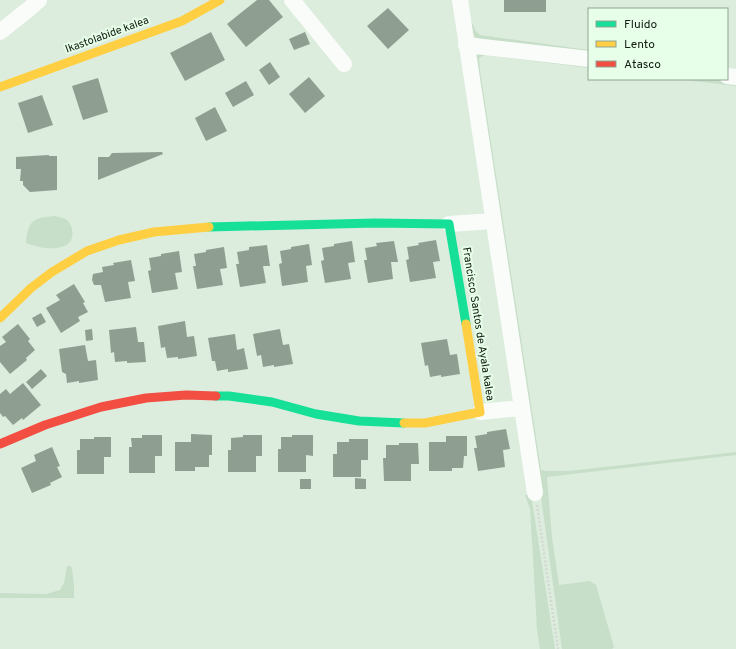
<svg xmlns="http://www.w3.org/2000/svg" width="736" height="649" font-family="Overpass,sans-serif">
<style>
.green{fill:#c7dfc9}
.building{fill:#8e9e90}
.lines{fill:none;stroke-linecap:round;stroke-linejoin:round}
.path{stroke:#d3d8d3;stroke-width:2.5;stroke-dasharray:2 2;stroke-linecap:butt}
.street{stroke:#fafcfa;stroke-width:16}
.fast{stroke:#16e098;stroke-width:9}
.slow{stroke:#ffcf43;stroke-width:9}
.jam{stroke:#f24e42;stroke-width:9}
.labels{text-anchor:middle;dominant-baseline:central;stroke-width:4;stroke-linejoin:round;paint-order:stroke}
.street-label{font-size:11px;fill:#111b12;stroke:#e7fee9}
</style>
<rect width="100%" height="100%" fill="#dcedde"/>
<path class="green" d="M472,22L475,30L480,35L589,50V55L484,42C473,37 471,35 469,23Z
M478,49L589,63V68L485,55L479,58L480,70L541,470L547,471H569L736,452V455L547,477L552,537L559,585L590,581L596,585L614,647L612,649H562L541,497L471,57Z
M678,79H720L736,81V86Z
M55,216C59,217 64,218 67,220C74,226 75,241 66,245C53,252 38,247 26,243C28,220 33,218 55,216Z
M531,494L555,649H540L537,630L534,575L530,509L525,495Z
M67,566H70L72,568L74,585V598H0V593L46,594L60,590L64,583Z"/>
<path class="building" d="M257,0H269L283,17L246,47L227,24Z
M504,0H546V12H504Z
M388,8L409,30L388,49L367,26Z
M211,32L225,60L185,81L170,53Z
M305,32L310,44L294,50L289,39Z
M270,62L280,77L269,85L259,70Z
M309,77L325,96L305,113L289,94Z
M98,78L108,112L83,120L72,86Z
M246,81L254,95L233,107L225,93Z
M42,95L53,125L28,133L18,103Z
M215,107L227,131L206,141L195,118Z
M162,152L163,154L98,180V157H109L112,153Z
M49,155V156H57V190L30,192L23,185V181H20L21,169H16V157Z
M436,240L440,261L433,262L436,278L410,282L406,260L409,259L407,247L419,245L418,243Z
M352,241L355,262L348,263L351,279L325,283L321,261L324,260L322,248L334,246V244Z
M394,241L398,262H391L393,279L368,283L364,260H367L365,248L377,246L376,243Z
M309,244L312,265L306,266L308,282L282,286L279,264L282,263L280,251L291,249V247Z
M267,245L270,266H263L266,283L240,287L236,264H239L237,252L249,250V247Z
M224,247L227,268L220,269L223,285L197,289L193,266H196L194,254L206,252V250Z
M179,251L182,272L175,273L178,289L152,293L148,271L151,270L149,258L161,256V254Z
M131,260L135,281L128,282L131,298L105,302L101,285H94L92,280L93,274L103,272L102,267L114,265L113,263Z
M74,284L85,302L83,303L88,312L78,317L80,321L61,333L46,308L60,300L56,295Z
M41,313L46,322L37,327L32,318Z
M185,321L187,337L194,336L197,356L178,359V357L167,358L165,347L161,348L158,326Z
M18,324L30,339L28,341L35,350L26,358L27,360L10,374L0,362V346L6,342L2,337Z
M136,327L138,342H144L146,362L127,363V361L115,362L114,352L111,353L109,330Z
M92,329L93,340L86,341L85,330Z
M280,329L283,345L289,344L293,364L274,367V365L263,367L261,355L257,356L253,334Z
M235,334L237,350L244,348L248,369L228,372V369L217,371L215,361H212L208,338Z
M447,339L450,355L457,354L460,374L441,377V375L430,377L428,365L425,366L421,343Z
M85,345L88,361L96,360L98,380L79,383V381L67,383L66,374L62,372L59,349Z
M41,369L47,376L32,389L26,382Z
M23,383L41,405L23,420L22,418L13,425L5,416L3,417L0,413V394L6,389L10,394Z
M506,429L510,449L503,450L505,467L478,471L474,448H477L475,436L487,434V432Z
M191,434L212,435V455H209V467H195V471H175V442H191Z
M142,435H162V456H155V473H129V447H132L131,438H142Z
M243,435H262V456H256V472H228V450H231V438L243,437Z
M292,435H313V456L306,455V472H278V449H281V437H292Z
M446,436H467V456H464L463,468H452V471H429V442H446Z
M94,437H111V457H104V474H77V450H80V439H94Z
M349,439H368V460H361V477H333V454H337V442H349Z
M399,443H418L419,464H411V481H384L383,458H386V445H399Z
M52,447L60,466L57,467L62,477L50,483L51,485L32,493L21,468L36,461L34,455Z
M355,478L366,479V489H355Z
M300,479H311V489H300Z"/>
<g class="lines">
<path class="path" d="M537,505L558,649"/>
<path class="street" d="M292,0L344,64
M460,0L535,493
M0,32L30,8L39,0
M466,45L589,59
M727,76L736,77
M449,224L493,221
M480,412L521,408"/>
<path class="fast" d="M209,227L375,223L449,224L466,324
M216,396H229L272,402L316,414L359,421L404,423"/>
<path class="slow" d="M0,87L182,21L220,0
M0,318L31,288L52,272L87,251L119,240L154,232L209,227
M404,423H425L480,412L466,324"/>
<path class="jam" d="M0,444L45,425L101,407L146,398L186,395L216,396"/>
</g>
<g class="labels">
<g class="street-label">
<text transform="translate(107 35) rotate(-20)">Ikastolabide kalea</text>
<text transform="translate(478 324) rotate(81)">Francisco Santos de Ayala kalea</text>
</g>
</g>
<rect x="588" y="8" width="140" height="72" fill="#e7fee9" stroke="#91a393"/>
<rect x="596" y="21" width="20" height="6" fill="#16e098" stroke="#91a393"/>
<text x="624" y="28" font-size="12" fill="#111b12">Fluido</text>
<rect x="596" y="41" width="20" height="6" fill="#ffcf43" stroke="#91a393"/>
<text x="624" y="48" font-size="12" fill="#111b12">Lento</text>
<rect x="596" y="61" width="20" height="6" fill="#f24e42" stroke="#91a393"/>
<text x="624" y="68" font-size="12" fill="#111b12">Atasco</text>
</svg>
